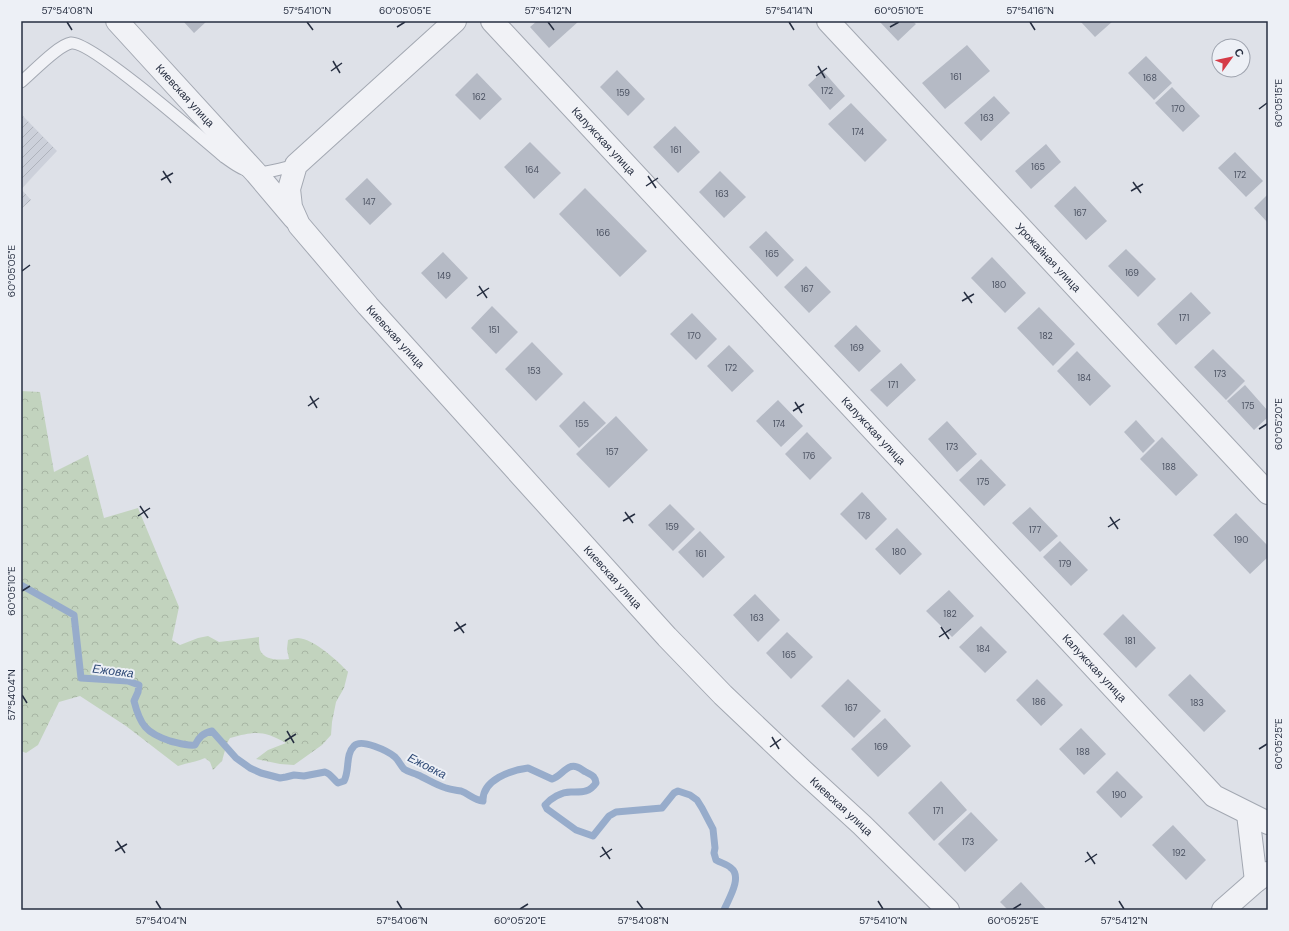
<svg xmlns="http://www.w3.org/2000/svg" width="1289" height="931" font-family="'DM Sans',sans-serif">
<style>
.industrial{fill:url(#industrial-furrows)}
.forest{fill:url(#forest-crowns)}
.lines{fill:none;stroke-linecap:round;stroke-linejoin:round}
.stream{stroke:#97accb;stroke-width:7}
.building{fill:#b5bac5}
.service-casing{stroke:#a3a8b2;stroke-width:13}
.minor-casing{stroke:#a3a8b2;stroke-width:24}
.service{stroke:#f1f2f6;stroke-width:11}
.minor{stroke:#f1f2f6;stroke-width:22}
.ticks{fill:none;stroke:#262e40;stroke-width:1.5}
.labels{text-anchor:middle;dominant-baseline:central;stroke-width:4;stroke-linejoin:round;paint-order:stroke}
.number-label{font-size:9px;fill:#4a5161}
.street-label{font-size:11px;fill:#262e40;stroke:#edf0f6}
.water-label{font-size:12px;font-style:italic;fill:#2e4976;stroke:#edf0f6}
.neatline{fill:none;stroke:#262e40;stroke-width:1.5}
.ticks-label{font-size:10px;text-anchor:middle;fill:#262e40}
</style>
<defs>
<pattern id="industrial-furrows" width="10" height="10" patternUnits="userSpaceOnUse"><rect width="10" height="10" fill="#ccd0da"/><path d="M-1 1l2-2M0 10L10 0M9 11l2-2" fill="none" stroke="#afb3bc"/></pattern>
<pattern id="forest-crowns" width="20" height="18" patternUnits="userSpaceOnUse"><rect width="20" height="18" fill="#c2d3be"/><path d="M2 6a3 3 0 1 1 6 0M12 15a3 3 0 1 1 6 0" fill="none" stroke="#a7b5a4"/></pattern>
</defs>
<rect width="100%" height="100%" fill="#dee1e8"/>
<path class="industrial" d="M21,114L57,151L21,189Z
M21,189L31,200L21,209Z"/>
<path class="forest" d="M21,391L40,392L54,472L88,455L104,518L138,508L179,607L172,640L180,645L198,638L208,636L219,642L259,637C259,641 259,646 260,650C265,661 279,660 289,659L287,649L288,640C291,639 295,638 298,638C314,639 338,661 348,672L344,688L336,702L332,722L331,735L322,745L294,765L280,764L256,759L268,750L286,743C263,730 255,731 230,738L227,743L222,761L213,770L210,762L205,758C196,762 187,763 178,766L126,726L80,696L59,702L38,745L26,753L21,751Z"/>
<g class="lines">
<path class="stream" d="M21,585L74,615L81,678L128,681L139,685L138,692L134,701C140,725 146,733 170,741C179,743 186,746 195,745C199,737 203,733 212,731L236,758L250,768L261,773L280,778L286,777L294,775L304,776L325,772C331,774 333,779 338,783L344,781C350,770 345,755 354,746C361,738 388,751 395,757C399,761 401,766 404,769C408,772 414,773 418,775C427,779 436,785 446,788C451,790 456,790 461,791C469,794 474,800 483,801C482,780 511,770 528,768L552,779C561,777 567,763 577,767C581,768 583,771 586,772C591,775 595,775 596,783C589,793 582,792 571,792C561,792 551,798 545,805L547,809L576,830L593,836L609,816L616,812L662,808L674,793L678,791L690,795L697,800L702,808L713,829L715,848L714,853L716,860C721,863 727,864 731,868C743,877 728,900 724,910"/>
</g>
<path class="building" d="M183,21H207L194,33Z
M537,21H579L549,48L530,27Z
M879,21H912L916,24L898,41Z
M1080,21H1113L1095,37Z
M967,45L990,71L945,109L922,83Z
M1146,56L1172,83L1154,100L1128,73Z
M617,70L645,99L628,116L600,87Z
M823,71L845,96L830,110L808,85Z
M477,73L502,99L480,120L455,95Z
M1172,87L1200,116L1183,132L1155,103Z
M994,96L1010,113L981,141L964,123Z
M851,103L887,140L865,162L828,124Z
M675,126L700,152L678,173L653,147Z
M530,142L561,173L534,199L504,167Z
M1046,144L1061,162L1031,189L1015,171Z
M1235,152L1263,181L1246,197L1218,168Z
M720,171L746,197L724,218L699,192Z
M367,178L392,204L370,225L345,199Z
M1075,186L1107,221L1086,240L1054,206Z
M585,188L647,251L620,277L559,214Z
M1268,194V223L1254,208Z
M766,231L794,260L777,277L749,247Z
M1126,249L1156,279L1138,297L1108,266Z
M443,252L468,278L446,299L421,273Z
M992,257L1026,293L1005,313L971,278Z
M806,266L831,292L809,313L784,287Z
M1191,292L1211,313L1176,345L1157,324Z
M492,306L518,332L496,354L471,328Z
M1039,307L1075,344L1053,366L1017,328Z
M692,313L717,339L696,360L670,334Z
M856,325L881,351L859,372L834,346Z
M532,342L563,374L536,401L505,369Z
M729,345L754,371L732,392L707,366Z
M1213,349L1245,381L1226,400L1194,367Z
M1077,351L1111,386L1090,406L1057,371Z
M901,363L916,380L887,407L870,390Z
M1245,385L1268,411V417L1254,430L1227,401Z
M778,400L803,426L781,447L756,421Z
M584,401L606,423L579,448L559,426Z
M616,416L648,450L609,488L576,454Z
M1136,420L1155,441L1143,453L1124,432Z
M947,421L977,454L957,472L928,439Z
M807,432L832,458L810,480L785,454Z
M1162,437L1198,475L1176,496L1140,459Z
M981,459L1006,485L984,506L959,480Z
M862,492L887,519L866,540L840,514Z
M670,504L695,529L673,551L648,525Z
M1030,507L1058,536L1040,552L1012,523Z
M1236,513L1268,546V557L1250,574L1213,535Z
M897,528L922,554L900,575L875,549Z
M700,531L725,557L703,578L678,552Z
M1060,541L1088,570L1071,586L1043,557Z
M949,590L974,616L952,637L926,611Z
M755,594L780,620L758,642L733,615Z
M1123,614L1156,648L1136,668L1103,634Z
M981,626L1007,652L985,673L959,647Z
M787,632L813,657L791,679L766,653Z
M1190,674L1226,711L1204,732L1168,695Z
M848,679L881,711L854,738L821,706Z
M1037,679L1063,705L1041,726L1016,700Z
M885,718L911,746L878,777L851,749Z
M1081,728L1106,754L1084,775L1059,749Z
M1117,771L1143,797L1121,818L1096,792Z
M941,781L967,810L934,841L908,813Z
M971,812L998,840L965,872L938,844Z
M1173,825L1206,860L1186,880L1152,845Z
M1021,882L1047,910H1008L1000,902Z"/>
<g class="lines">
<defs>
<path id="service" d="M21,82C32,73 58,45 71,43C90,40 203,139 224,157C230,161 236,166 243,169C259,177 279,169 296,165"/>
<g id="minor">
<path id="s1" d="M117,21L256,173L294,218"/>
<path id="s2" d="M455,21L296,165L289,189L291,207L299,225L368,306L667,637L723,695L803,771L862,825L948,910"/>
<path id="s3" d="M492,21L1214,796L1268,823"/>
<path id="s4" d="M828,21L1268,493"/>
<path d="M1248,814L1256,881"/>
<path d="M1223,910L1256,881L1267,873"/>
</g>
</defs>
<use href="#service" class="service-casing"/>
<use href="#minor" class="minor-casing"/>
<use href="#service" class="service"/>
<use href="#minor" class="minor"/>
</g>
<path class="ticks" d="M67,22L72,30M307,22L313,30M548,22L554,30M789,22L794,30M1030,22L1035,30M397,27L405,22M890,27L899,22M333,61L340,73M818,66L825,78M331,71L342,63M816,76L827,68M1259,109L1267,103M163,171L171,183M648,176L656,188M161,180L173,173M1133,182L1141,193M646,186L658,178M1131,191L1143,184M22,271L30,265M479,286L487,298M964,292L972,303M477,296L489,288M962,301L974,294M310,396L317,408M795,402L802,413M308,406L319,398M793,411L804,404M1259,429L1267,424M140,506L148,518M625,512L633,523M138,516L150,508M1110,517L1118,529M623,521L635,514M1108,527L1120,519M22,591L30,586M456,622L464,633M941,627L949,639M454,631L466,624M939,637L951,629M22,695L27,703M287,731L294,743M772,737L779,749M285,741L296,734M770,747L781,739M1259,749L1267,744M117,841L125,853M602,847L610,859M115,851L127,844M1087,852L1095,864M600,857L612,849M1085,862L1097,854M156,901L161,909M397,901L402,909M637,901L643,909M878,901L883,909M1119,901L1124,909M520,909L528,904M1013,909L1021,904"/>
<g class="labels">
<g class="number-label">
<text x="956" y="77">161</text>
<text x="1150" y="78">168</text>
<text x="827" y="91">172</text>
<text x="623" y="93">159</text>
<text x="479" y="97">162</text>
<text x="1178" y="109">170</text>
<text x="987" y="118">163</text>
<text x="858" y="132">174</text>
<text x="676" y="150">161</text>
<text x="1038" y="167">165</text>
<text x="532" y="170">164</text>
<text x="1240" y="175">172</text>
<text x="722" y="194">163</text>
<text x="369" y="202">147</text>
<text x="1080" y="213">167</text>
<text x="603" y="233">166</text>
<text x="772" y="254">165</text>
<text x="1132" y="273">169</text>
<text x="444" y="276">149</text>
<text x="999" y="285">180</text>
<text x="807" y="289">167</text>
<text x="1184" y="318">171</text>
<text x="494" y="330">151</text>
<text x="694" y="336">170</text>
<text x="1046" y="336">182</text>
<text x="857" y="348">169</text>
<text x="731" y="368">172</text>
<text x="534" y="371">153</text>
<text x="1220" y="374">173</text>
<text x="1084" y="378">184</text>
<text x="893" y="385">171</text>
<text x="1248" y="406">175</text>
<text x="582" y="424">155</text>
<text x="779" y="424">174</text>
<text x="952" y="447">173</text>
<text x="612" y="452">157</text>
<text x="809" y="456">176</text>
<text x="1169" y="467">188</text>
<text x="983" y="482">175</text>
<text x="864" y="516">178</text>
<text x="672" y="527">159</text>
<text x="1035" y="530">177</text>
<text x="1241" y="540">190</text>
<text x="899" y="552">180</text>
<text x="701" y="554">161</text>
<text x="1065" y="564">179</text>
<text x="950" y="614">182</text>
<text x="757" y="618">163</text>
<text x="1130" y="641">181</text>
<text x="983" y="649">184</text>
<text x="789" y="655">165</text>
<text x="1039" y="702">186</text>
<text x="1197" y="703">183</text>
<text x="851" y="708">167</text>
<text x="881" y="747">169</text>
<text x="1083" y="752">188</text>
<text x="1119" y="795">190</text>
<text x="938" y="811">171</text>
<text x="968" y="842">173</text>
<text x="1179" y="853">192</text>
</g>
<g class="street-label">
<text stroke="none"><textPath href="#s1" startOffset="101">Киевская улица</textPath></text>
<text stroke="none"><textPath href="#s3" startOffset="164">Калужская улица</textPath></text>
<text stroke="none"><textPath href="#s4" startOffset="323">Урожайная улица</textPath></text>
<text stroke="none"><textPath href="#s2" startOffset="425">Киевская улица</textPath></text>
<text stroke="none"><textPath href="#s3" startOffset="560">Калужская улица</textPath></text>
<text stroke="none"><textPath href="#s2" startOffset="749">Киевская улица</textPath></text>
<text stroke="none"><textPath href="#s3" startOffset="884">Калужская улица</textPath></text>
<text stroke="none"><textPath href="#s2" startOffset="1073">Киевская улица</textPath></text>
</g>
<g class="water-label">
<text transform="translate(113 671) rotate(7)">Ежовка</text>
<text transform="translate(427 766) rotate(27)">Ежовка</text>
</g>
</g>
<rect width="1289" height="931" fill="none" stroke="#edf0f6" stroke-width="44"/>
<g transform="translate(1231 58) rotate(57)"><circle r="19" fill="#edf0f6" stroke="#9da2ad"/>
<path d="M0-3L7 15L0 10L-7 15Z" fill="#d53b47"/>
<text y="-6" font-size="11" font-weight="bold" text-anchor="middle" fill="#262e40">С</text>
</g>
<rect x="22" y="22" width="1245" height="887" class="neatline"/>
<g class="ticks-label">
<text x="67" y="14">57°54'08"N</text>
<text x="307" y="14">57°54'10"N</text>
<text x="405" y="14">60°05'05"E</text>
<text x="548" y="14">57°54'12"N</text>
<text x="789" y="14">57°54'14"N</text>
<text x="899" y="14">60°05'10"E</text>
<text x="1030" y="14">57°54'16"N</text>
<text transform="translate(1278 103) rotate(-90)" y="4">60°05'15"E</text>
<text transform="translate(11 271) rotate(-90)" y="4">60°05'05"E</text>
<text transform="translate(1278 424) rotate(-90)" y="4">60°05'20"E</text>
<text transform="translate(11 591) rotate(-90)" y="4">60°05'10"E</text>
<text transform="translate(11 695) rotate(-90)" y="4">57°54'04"N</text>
<text transform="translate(1278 744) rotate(-90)" y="4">60°05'25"E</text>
<text x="161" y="924">57°54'04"N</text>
<text x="402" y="924">57°54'06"N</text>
<text x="520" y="924">60°05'20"E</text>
<text x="643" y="924">57°54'08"N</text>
<text x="883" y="924">57°54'10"N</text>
<text x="1013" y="924">60°05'25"E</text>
<text x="1124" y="924">57°54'12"N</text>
</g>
</svg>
